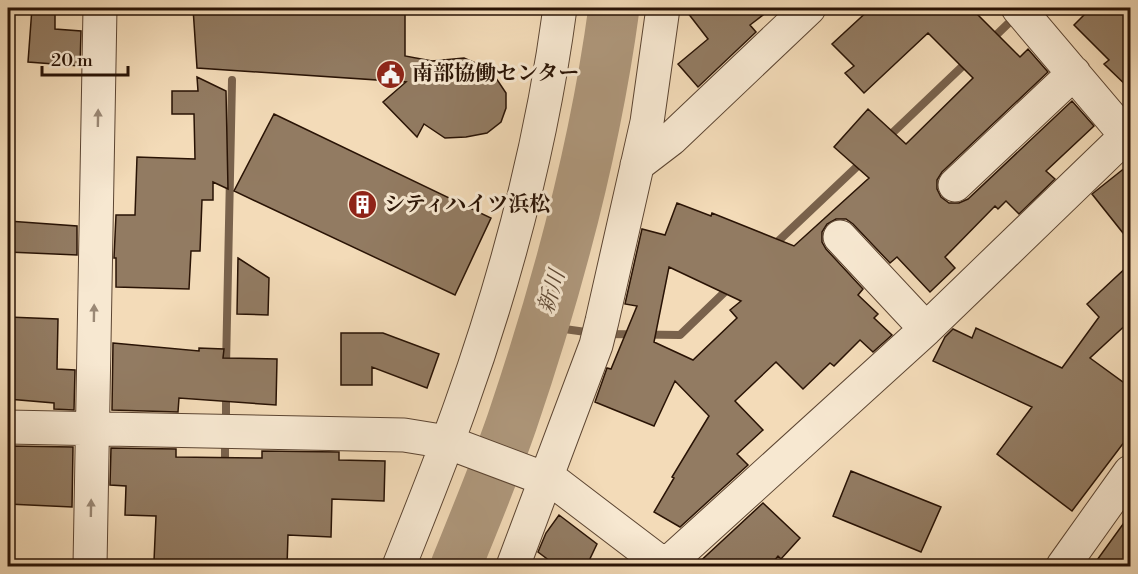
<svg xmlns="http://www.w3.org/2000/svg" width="1138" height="574" font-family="'Libre Bodoni','Noto Serif JP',serif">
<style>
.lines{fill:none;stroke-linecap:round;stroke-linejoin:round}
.stream{stroke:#79624c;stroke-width:8}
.river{stroke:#ae977b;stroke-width:51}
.building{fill:#927b62;stroke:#291305;stroke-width:1.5;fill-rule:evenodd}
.minor-casing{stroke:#5c4532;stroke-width:35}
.minor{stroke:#f7e8d1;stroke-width:33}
.oneway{fill:#9a8875}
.labels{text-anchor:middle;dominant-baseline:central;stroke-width:6;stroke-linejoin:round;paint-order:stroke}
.poi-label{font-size:21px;font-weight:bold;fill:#291305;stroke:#f7e8d1;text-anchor:start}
.water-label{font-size:22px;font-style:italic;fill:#5e4834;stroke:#f7e8d1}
</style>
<rect width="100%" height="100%" fill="#f3dbb8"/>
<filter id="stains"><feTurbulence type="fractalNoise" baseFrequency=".00333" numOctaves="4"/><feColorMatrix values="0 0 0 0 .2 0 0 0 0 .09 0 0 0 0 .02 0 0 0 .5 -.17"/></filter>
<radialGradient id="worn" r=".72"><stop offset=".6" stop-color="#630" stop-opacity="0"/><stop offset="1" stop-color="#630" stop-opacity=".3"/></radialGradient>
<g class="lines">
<path class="stream" d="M990,41L1015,17
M885,140L969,60
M772,247L865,159
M543,326L593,333
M606,334L680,335L732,285
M226,367L232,80
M226,417V392
M225,467V446"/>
<path class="river" d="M456,566C475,519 495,471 512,422C558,287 595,149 614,8"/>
</g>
<path class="building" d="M32,8H55V29L81,31L80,66L28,62Z
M193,8H405V56L432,61L464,58L490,69L506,93V108L501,122L487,133L466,137L445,138L424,124L417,137L383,102L406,82L197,68Z
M684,8H772L750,25L756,32L698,87L678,64L708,39Z
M871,8H971L1020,57L1028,49L1048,72L942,172L937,180V189L941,197L949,203H959L968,199L1072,101L1094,126L1046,171L1055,179L1019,214L1006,201L998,209L995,206L945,257L955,268L930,292L897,257L890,263L853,224L846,219H836L827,224L822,232V242L826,249L863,289L858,295L878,314L874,318L892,335L873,352L860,340L834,366L830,363L803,389L776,362L735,401L763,430L737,454L748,465L680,527L654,512L674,478L672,477L709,416L675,381L654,426L595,402L607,368L611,369L637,306L625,304L642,229L665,235L677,203L711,216L712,213L794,246L869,178L834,147L868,109L906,144L973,78L928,33L864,93L845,73L854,66L832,44ZM669,267L741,301L730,310L737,318L693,360L654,342Z
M1091,8H1131V90L1104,64L1109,60L1074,25Z
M197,77L226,91L228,189L213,182V200H202L200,251H191L189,289L116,287V258H114L116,215H135L137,157L195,159L194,114H172V91H198Z
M274,114L491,218L455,295L234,191Z
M1131,163V243L1092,194Z
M8,221L77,226V255L8,252Z
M238,258L269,278L268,315L237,314Z
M1131,263V320L1090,358L1131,388V433L1072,511L997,454L1032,407L933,361L945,337L953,329L972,338L976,328L1062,368L1099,317L1087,304Z
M8,317L58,319L57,369L75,370L74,410L54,409V403L8,399Z
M341,333H383L439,354L427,388L372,367V385H341Z
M113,343L199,351V348L224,349L223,358L277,359L276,405L179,398L178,412L112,410Z
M8,446L73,447L72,507L8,504Z
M111,448L176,449V457L262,458V451L339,452V460L385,461L384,501L332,499L331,537L288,535L287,567L154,561L156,516L125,515L126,486L110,485Z
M851,471L941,507L921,552L833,516Z
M763,503L800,538L781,559L778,556L769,567H694Z
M1131,513V567H1092Z
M559,515L597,544L586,567H558L538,552L546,533Z"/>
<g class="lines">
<defs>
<path id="minor" d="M1018,8L1130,140
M637,165L671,139L809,8
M955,185L1074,73
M840,237L926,329
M8,427L404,435L447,442L556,483L665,566
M90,566L100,8
M399,566C420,513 442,459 461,405C507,276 542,143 560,8
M513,566L596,345L602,321L647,122L663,8
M665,566L926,329L1130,132
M1063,566L1130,472"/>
</defs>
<use href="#minor" class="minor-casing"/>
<use href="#minor" class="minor"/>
</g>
<defs><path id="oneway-solid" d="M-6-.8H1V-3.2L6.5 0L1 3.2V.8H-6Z" transform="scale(1.5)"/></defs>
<g class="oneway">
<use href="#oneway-solid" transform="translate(98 118) rotate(-89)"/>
<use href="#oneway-solid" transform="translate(94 313) rotate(-89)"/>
<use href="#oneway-solid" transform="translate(91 508) rotate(-89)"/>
</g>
<defs>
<symbol id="civic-disc" viewBox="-11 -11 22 22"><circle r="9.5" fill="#8f2418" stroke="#f7e8d1"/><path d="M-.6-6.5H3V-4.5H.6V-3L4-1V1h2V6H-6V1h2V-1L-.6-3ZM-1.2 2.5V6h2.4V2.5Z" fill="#fff"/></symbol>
<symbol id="building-disc" viewBox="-11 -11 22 22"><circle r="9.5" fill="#8f2418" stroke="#f7e8d1"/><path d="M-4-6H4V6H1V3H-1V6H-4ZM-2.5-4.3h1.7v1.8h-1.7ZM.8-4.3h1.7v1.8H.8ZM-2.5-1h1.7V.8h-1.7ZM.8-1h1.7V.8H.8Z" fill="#fff"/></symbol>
</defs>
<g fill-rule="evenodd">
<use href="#civic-disc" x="374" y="58" width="33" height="33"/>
<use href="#building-disc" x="346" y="188" width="33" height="33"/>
</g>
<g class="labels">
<g class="poi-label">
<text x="412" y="74">南部協働センター</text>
<text x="384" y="205">シティハイツ浜松</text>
</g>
<g class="water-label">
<text transform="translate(552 292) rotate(-73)">新川</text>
</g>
</g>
<rect width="1138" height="574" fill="none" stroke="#f3dbb8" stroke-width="30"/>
<rect x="9" y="9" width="1120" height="556" fill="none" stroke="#291305" stroke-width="3"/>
<rect x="15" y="15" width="1108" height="544" fill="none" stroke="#291305" stroke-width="1.5"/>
<path d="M42 66v9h86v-9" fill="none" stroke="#291305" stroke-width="3"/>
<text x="51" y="66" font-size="18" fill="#291305" stroke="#f7e8d1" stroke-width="4.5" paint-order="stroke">20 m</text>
<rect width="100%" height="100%" filter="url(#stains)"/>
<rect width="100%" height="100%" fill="url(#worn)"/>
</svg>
